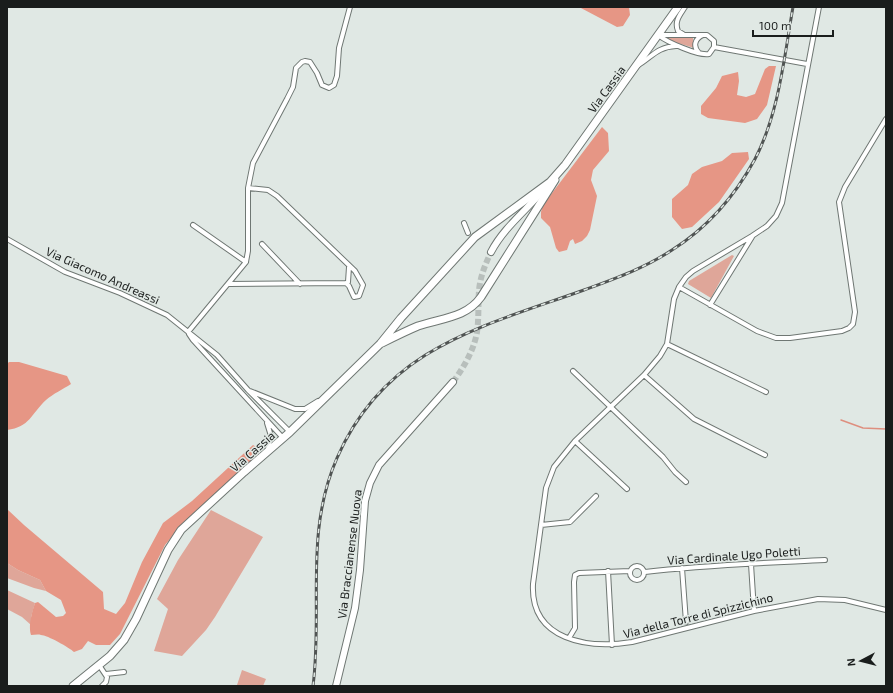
<svg xmlns="http://www.w3.org/2000/svg" width="893" height="693" font-family="'Exo 2',sans-serif">
<style>
.green{fill:#dfa699}
.forest{fill:#e69685}
.lines{fill:none;stroke-linecap:round;stroke-linejoin:round}
.stream{stroke:#de8f7f;stroke-width:1.5}
.secondary-tunnel{stroke:#b8bfbc;stroke-width:6;stroke-dasharray:6 3;stroke-linecap:butt}
.street-casing{stroke:#6f7773;stroke-width:6}
.secondary-casing{stroke:#6f7773;stroke-width:8}
.primary-casing{stroke:#6f7773;stroke-width:9}
.street{stroke:#fff;stroke-width:4}
.secondary{stroke:#fff;stroke-width:6}
.primary{stroke:#fff;stroke-width:7}
.rail-casing{stroke:#505453;stroke-width:3}
.rail{stroke:#e0e8e4;stroke-width:1.5;stroke-dasharray:4.5;stroke-linecap:butt}
.labels{text-anchor:middle;dominant-baseline:central;stroke-width:3;stroke-linejoin:round;paint-order:stroke}
.street-label{font-size:12px;fill:#1a1d1c;stroke:#e0e8e4}
</style>
<rect width="100%" height="100%" fill="#e0e8e4"/>
<path class="green" d="M667,38H693L694,48L668,40Z
M732,255L734,256L711,298L688,284L689,281Z
M211,510L263,537L215,617L206,630L182,656L154,651L168,609L157,599L178,560Z
M7,563L18,570L40,580L46,591L34,588L7,578Z
M7,590L35,603L31,617V625L22,617L7,609Z
M242,670L266,679L263,686H241L237,685Z"/>
<path class="forest" d="M579,7H629L630,15L623,26L617,27Z
M769,66H776L767,105L757,119L745,123L708,118L701,114V106L716,88L722,76L738,72L739,81L737,95L746,97L755,94L765,69Z
M602,127L608,133L609,151L593,170L591,180L597,196L590,230L587,236L582,241L575,244L573,239L570,241L567,250L559,252L556,248L550,227L541,218V212L543,205Z
M748,152L749,159L719,202L692,227L682,229L672,217V199L688,185L692,174L702,167L722,161L732,153Z
M9,362H19L67,376L71,384C63,389 53,394 46,400C31,414 30,427 7,430V364Z
M253,445L260,449V456L175,533L165,545L120,634L110,645H96L88,641L82,649L74,652C70,648 47,635 41,635C38,634 34,635 31,635C28,626 32,612 35,603L38,602L56,617L63,616L66,613L61,600L46,591L40,580L18,570L7,563V509L24,525L103,592L104,609L116,614L125,603L142,562L163,523L192,501Z"/>
<g class="lines">
<path class="stream" d="M841,420L863,428L886,429"/>
<path class="secondary-tunnel" d="M453,382C464,367 474,350 477,332C479,318 478,304 479,291C480,277 485,265 491,252"/>
<defs>
<path id="street" d="M819,7L782,203L776,216L767,226L752,236L693,271L686,277L679,287L674,299L667,344L660,356L644,375L575,441L554,467L546,488L533,584C530,641 589,649 632,642L754,611L818,599L845,600L886,610
M683,34L678,31C674,21 680,15 685,7
M658,35H707L714,41V47L709,54C698,56 667,42 658,35Z
M714,47L807,64
M699,53C693,47 694,39 703,35
M637,66C652,57 657,47 676,46
M248,188L268,190L277,196L355,271L363,285L359,296L354,297L349,286L346,283
M464,223L468,233
M193,225L246,262
M7,239L65,272L120,293L167,315L217,355L248,390L290,432
M262,244L300,284
M346,283L348,282L349,267
M229,284L346,283
M679,287L757,331L776,338H790L842,331L849,328L853,324L855,312L839,202L845,187L886,119
M710,305L752,237
M188,332L246,262L248,251V188L253,163L287,99L293,87L296,68L302,62L305,61L310,62L317,73L322,85L329,88L334,85L337,76L339,48L350,7
M189,334L193,340L283,438
M667,344L766,392
M573,371L663,457L675,472L686,482
M644,375L694,419L765,455
M250,391L295,409H305L318,401
M267,423L271,436L268,449
M575,441L627,489
M541,525L570,522L596,496
M751,564L754,611
M630 573a7 7 0 1 1 14 0a7 7 0 1 1-14 0Z
M682,568L686,622
M608,571L612,645
M645,572C705,565 765,563 825,560
M569,638L575,628L574,582L575,575L579,573L630,571
M99,665L107,677L106,682L102,686
M106,674L124,672"/>
<path id="secondary" d="M491,252C504,227 528,209 546,187
M336,686L355,608L360,570L365,501L370,483L379,465L453,382"/>
<path id="primary" d="M382,343C394,337 406,331 418,326C441,318 466,318 481,297L555,180
M73,686L110,656L124,640L136,619L168,550L181,530L244,472L290,432L380,344L401,318L475,237L550,182L565,165L678,7"/>
</defs>
<use href="#street" class="street-casing"/>
<use href="#secondary" class="secondary-casing"/>
<use href="#primary" class="primary-casing"/>
<use href="#street" class="street"/>
<use href="#secondary" class="secondary"/>
<use href="#primary" class="primary"/>
<defs>
<path id="rail" d="M313,686C323,608 304,533 337,458C385,348 481,327 584,290C614,279 645,268 672,250C707,228 735,196 755,159C779,113 784,58 793,7"/>
</defs>
<use href="#rail" class="rail-casing"/>
<use href="#rail" class="rail"/>
</g>
<g class="labels">
<g class="street-label">
<text transform="translate(606 89) rotate(-54)">Via Cassia</text>
<text transform="translate(103 275) rotate(24)">Via Giacomo Andreassi</text>
<text transform="translate(252 451) rotate(-41)">Via Cassia</text>
<text transform="translate(349 554) rotate(-83)">Via Braccianense Nuova</text>
<text transform="translate(734 555) rotate(-4)">Via Cardinale Ugo Poletti</text>
<text transform="translate(698 615) rotate(-14)">Via della Torre di Spizzichino</text>
</g>
</g>
<rect width="893" height="693" fill="none" stroke="#1a1d1c" stroke-width="16"/>
<g transform="translate(861 661) rotate(263)" stroke="#e0e8e4" stroke-width="3" paint-order="stroke">
<path d="M0-3L7 15L0 10L-7 15Z" fill="#1a1d1c"/>
<text y="-6" font-size="11" font-weight="bold" text-anchor="middle" fill="#1a1d1c">N</text>
</g>
<path d="M753 30v6h80v-6" fill="none" stroke="#1a1d1c" stroke-width="2"/>
<text x="759" y="30" font-size="12" fill="#1a1d1c" stroke="#e0e8e4" stroke-width="3" paint-order="stroke">100 m</text>
</svg>
